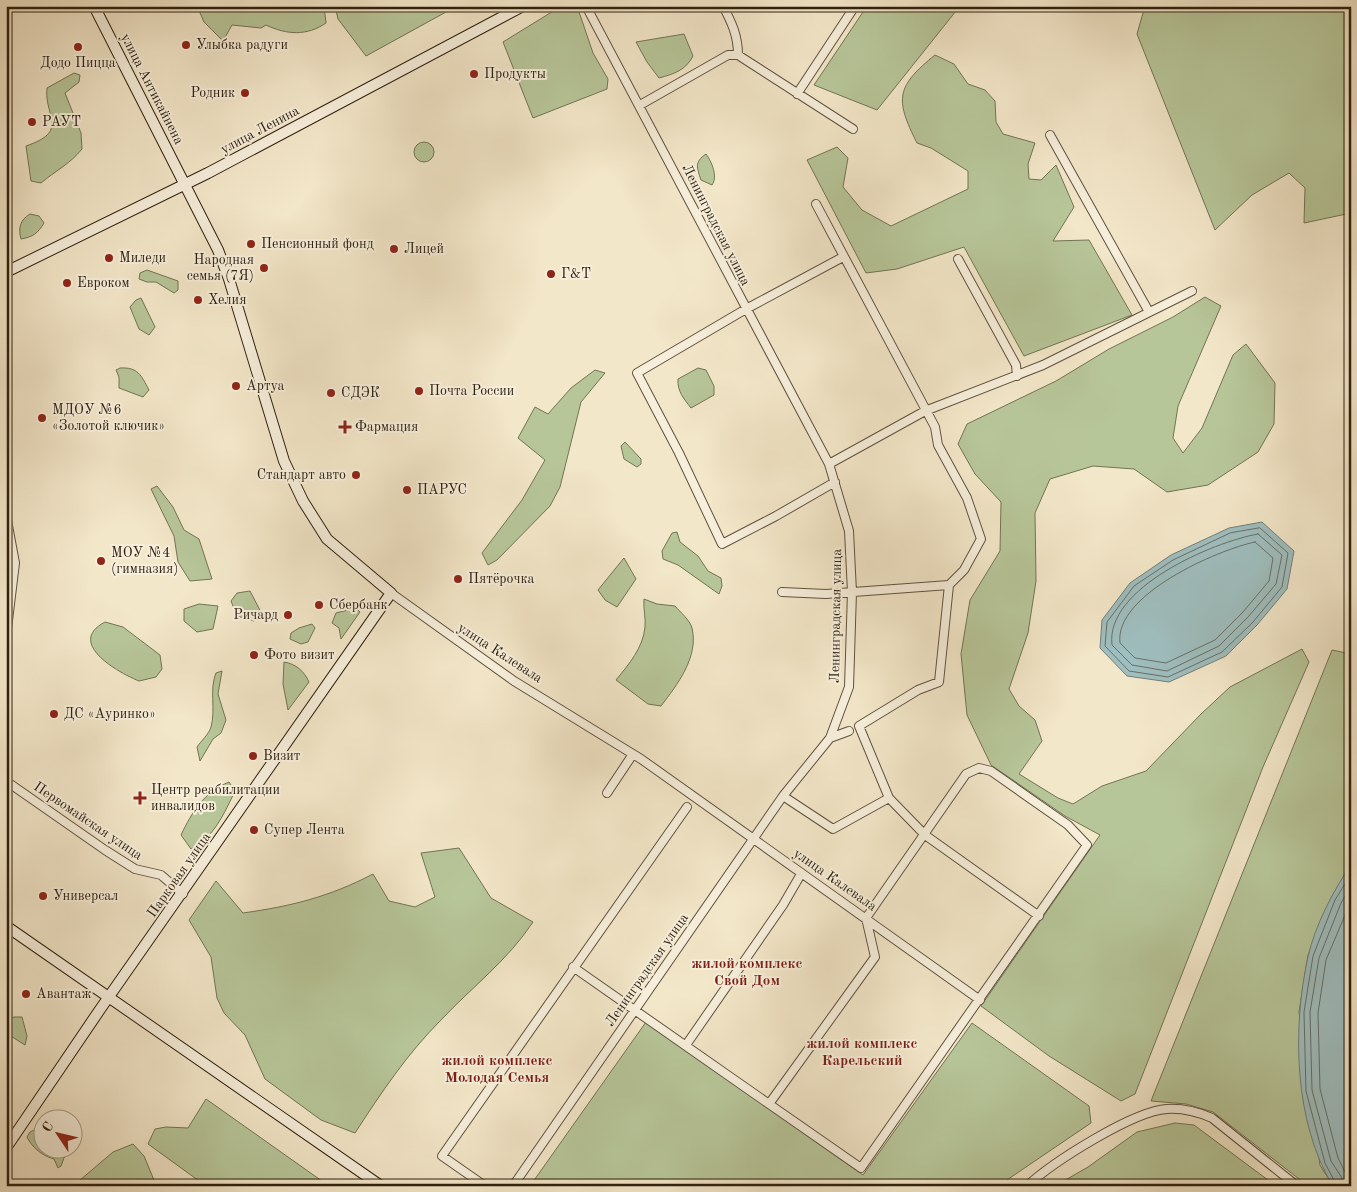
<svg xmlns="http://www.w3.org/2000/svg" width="1357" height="1192" font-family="'Old Standard TT',serif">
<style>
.green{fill:#b7c699;stroke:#727454}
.water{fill:#9fbebf;stroke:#727f79}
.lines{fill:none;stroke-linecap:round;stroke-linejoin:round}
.shore{stroke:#667067;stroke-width:1}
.street-casing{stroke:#5f523e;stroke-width:10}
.secondary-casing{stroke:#2e210f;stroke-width:12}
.street{stroke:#f7efdc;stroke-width:8}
.secondary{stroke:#f7efdc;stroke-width:10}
.poi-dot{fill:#8f2418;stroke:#f7efdc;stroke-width:2}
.labels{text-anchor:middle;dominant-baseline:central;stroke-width:4;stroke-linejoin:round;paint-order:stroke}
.poi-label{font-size:14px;fill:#2e210f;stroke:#f7efdc;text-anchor:start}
.street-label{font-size:14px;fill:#2e210f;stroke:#f7efdc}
.neighbourhood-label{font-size:15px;font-weight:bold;fill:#7a1f14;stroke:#f7efdc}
</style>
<rect width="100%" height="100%" fill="#f3e7c9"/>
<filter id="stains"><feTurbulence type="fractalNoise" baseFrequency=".004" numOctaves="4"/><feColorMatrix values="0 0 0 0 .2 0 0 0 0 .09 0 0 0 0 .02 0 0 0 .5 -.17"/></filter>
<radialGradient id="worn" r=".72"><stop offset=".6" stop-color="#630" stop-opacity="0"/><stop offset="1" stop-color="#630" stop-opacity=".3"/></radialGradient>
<path class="green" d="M197,6H324L326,23C307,36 287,35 266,25L261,28L232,25L223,41L204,22Z
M335,6H457L366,56L338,19Z
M570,6H577L593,53L608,79L607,89L533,118L503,42L555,10Z
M867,6H960L877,110L814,85Z
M1145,6H1351V213L1304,223L1305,188L1289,173L1252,195L1215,230L1137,34Z
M684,34L693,56C686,70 674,74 659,78L647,62L636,42Z
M935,55L954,64L968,84L985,90L995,101L996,122L1003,134L1035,143L1028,164L1029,179L1041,180L1056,165L1074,207L1053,241L1089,240L1132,315L1024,356L964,247L897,269L866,273L807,160L837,147L848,158L843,187L862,210L891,226L968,189V171L931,148L917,143C894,98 897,86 935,55Z
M74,73L80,75L79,82L65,93L81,133L82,149C70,164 55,171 41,183L31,181L26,146C70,131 44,117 47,88Z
M414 152a10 10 0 1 1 20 0a10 10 0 1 1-20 0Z
M706,154C712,162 718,177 712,185L701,180C697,168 694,162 706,154Z
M30,214L39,216L44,223C38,233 33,237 21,239C18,228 20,220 30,214Z
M147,270L178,281V290L174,293L156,282H147L139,279L140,273Z
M1205,297L1221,306L1178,406L1173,438L1183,453L1202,428L1233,355L1246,344L1275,383L1274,424L1258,452L1208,485L1167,492L1134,469L1093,466L1050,479L1035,513L1036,581L1028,633L1009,689L1019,706L1035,720L1042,741L1019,774L1058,798L1073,804L1102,786L1146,771L1201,714L1230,687L1302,649L1309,662L1263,767L1135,1094L1121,1101L1049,1056L981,1006L1100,835L1065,816L991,765L967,715L961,654L970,600L1000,551L1001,502L975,474L958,444L967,424L1056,381L1109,349L1173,317Z
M141,298L155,327L149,335L139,329L130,307L136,300Z
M120,368C138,367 141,375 149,390L143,397L119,388V377L116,370Z
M698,368L706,370L714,386V395L691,408C684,399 677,391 678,379Z
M595,370L605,373L581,402L560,487L550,506L497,560L488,565L482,553L522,500L545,460L518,438L535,407L548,414L571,388Z
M625,442L641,459V464L637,467L624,459L621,446Z
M157,486L173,507L184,530L199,539L212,579L190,581L178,562L174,536L151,489Z
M677,532L680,542L698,556L708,571L721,578L722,586L719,594L678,565L663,559L662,551L672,533Z
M624,558L636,579L617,607L605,600L598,590Z
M250,591L262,614L254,621L237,616L231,601L237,593Z
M644,599L657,604L675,606C680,612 690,620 692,628C699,657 677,685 661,706L648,704L616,680C629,664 643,648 645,627C646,618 643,609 644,599Z
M199,604L218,606L213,629L197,632L184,621V609Z
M356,608L360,612L341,639L339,628L332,623L336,613Z
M105,622L123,627L160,655L162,669L156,677L139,681C119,673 65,643 105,622Z
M312,624L315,628L308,642L301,644L290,639L291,633L299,628Z
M1332,650L1351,654V864L1331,898L1308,955L1299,1012L1320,1165L1333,1186H1308L1213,1112L1186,1104L1151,1101Z
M284,662C296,664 304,671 309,682L288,710L283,684Z
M222,671L218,694L226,720L221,733L213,739L200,761L197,747C201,741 209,734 211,727C216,709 209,690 216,673Z
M229,782L235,791C225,812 213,839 191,849L181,835C192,812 204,792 229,782Z
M459,848L491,898L533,922C508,960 472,987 441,1020C407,1054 381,1093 355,1133L321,1120L265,1079L245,1035L224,1013L217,998L211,957L189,920L216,881L243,913C292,906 329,897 373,874L389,901L415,907L435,897L421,853Z
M14,1017H22L27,1036L25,1045L6,1033V1020Z
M646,1022L863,1175L972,1023L1089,1106L1091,1123L998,1186H530Z
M206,1099L329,1186H206L148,1144L155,1129L166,1127L188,1128Z
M1175,1123L1194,1125L1276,1186H1055L1088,1167L1137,1132Z
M34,1130L42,1131V1150H67L61,1166L58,1168L54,1159C43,1156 32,1148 27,1137L30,1132Z
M133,1144L144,1156L156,1185L73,1186L113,1152Z"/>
<path class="water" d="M1262,522L1294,551L1287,589L1257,625L1226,656L1169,682L1127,676L1100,648L1102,620L1130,583L1171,555L1229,528Z
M1351,864V1186H1333C1294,1123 1292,1028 1308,957C1315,925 1333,892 1351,864Z"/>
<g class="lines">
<path class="shore" d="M1260,528L1288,553L1282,587L1253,622L1222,652L1168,677L1129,671L1105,646L1107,622L1134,586L1173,560L1230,533Z
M1258,534L1282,555L1276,584L1248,617L1219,646L1167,671L1132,665L1112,645C1105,588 1213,542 1258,534Z
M1255,542L1273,558L1269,581L1243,612L1215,640L1166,663L1135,658L1120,643C1114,595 1217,550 1255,542Z
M1351,901L1326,960L1318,1013L1320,1089L1338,1158L1351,1184
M1337,1186L1325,1163L1306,1091L1304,1012L1313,956L1335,900L1351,874
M1343,1186L1342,1178L1331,1161L1312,1090L1310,1012L1319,958L1341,903L1351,886"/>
<defs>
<path id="street" d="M723,6C732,23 738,36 738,55
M797,94L855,6
M640,105L728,55H738L853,129
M1050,135L1149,312
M958,259L1016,365L1017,376
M829,464L925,411L1043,365L1192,291
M835,482L776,516L722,544L679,453L637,373L746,309L843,257
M6,515L15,563L6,637
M949,585L939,682L918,690L859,726L889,798L925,835L1039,916
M782,592L826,594L949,585L964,570L981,539L967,498L938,445L935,427L816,204
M391,593L514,681L641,759L980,1000
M830,738L849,731
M979,768L991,771L1068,825L1087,845L861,1168L769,1104L875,957L866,918L966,774Z
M6,781L105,850L135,869L161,875L183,894
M607,793L633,754
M783,796L833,829L889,798
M573,967L769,1104
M686,1045L783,905L801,874
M485,1186L442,1156L687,807
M513,1186L783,796L830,738L849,687L852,592L849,531L829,464L586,6
M1027,1186C1053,1162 1133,1111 1167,1109C1183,1108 1198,1112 1212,1118L1297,1186"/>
<path id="secondary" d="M6,272L208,173L523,6
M6,926L381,1186
M6,1148L101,1008L391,593L327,539L303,501L284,461L229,279L218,250L94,6"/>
</defs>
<use href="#street" class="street-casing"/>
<use href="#secondary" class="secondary-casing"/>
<use href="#street" class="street"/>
<use href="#secondary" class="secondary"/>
</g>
<g class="poi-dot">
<circle cx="186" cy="45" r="5"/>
<circle cx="78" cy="47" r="5"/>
<circle cx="474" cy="74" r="5"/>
<circle cx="245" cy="93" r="5"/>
<circle cx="32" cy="122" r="5"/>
<circle cx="251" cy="244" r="5"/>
<circle cx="394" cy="249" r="5"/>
<circle cx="109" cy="258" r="5"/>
<circle cx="264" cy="268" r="5"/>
<circle cx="551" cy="274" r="5"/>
<circle cx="67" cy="283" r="5"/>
<circle cx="198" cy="300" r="5"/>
<circle cx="236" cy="386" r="5"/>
<circle cx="419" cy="391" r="5"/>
<circle cx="331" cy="393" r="5"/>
<circle cx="42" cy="418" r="5"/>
<path d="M342.5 419.5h5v5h5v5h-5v5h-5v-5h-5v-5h5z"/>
<circle cx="356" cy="475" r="5"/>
<circle cx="407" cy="490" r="5"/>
<circle cx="101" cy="561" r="5"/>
<circle cx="458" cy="579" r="5"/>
<circle cx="319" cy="605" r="5"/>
<circle cx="288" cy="615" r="5"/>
<circle cx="254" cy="655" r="5"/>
<circle cx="54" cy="714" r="5"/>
<circle cx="253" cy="756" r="5"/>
<path d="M137.5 790.5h5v5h5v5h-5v5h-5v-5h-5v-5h5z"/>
<circle cx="254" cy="830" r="5"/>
<circle cx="43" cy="896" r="5"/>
<circle cx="26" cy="994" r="5"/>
</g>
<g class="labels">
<g class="poi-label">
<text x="196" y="45">Улыбка радуги</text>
<text x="78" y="63" text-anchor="middle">Додо Пицца</text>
<text x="484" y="74">Продукты</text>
<text x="235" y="93" text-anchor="end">Родник</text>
<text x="42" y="122">РАУТ</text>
<text x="261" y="244">Пенсионный фонд</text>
<text x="404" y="249">Лицей</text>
<text x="119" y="258">Миледи</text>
<text x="254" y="260" text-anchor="end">Народная<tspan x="254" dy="16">семья (7Я)</tspan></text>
<text x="561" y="274">Г&amp;Т</text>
<text x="77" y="283">Евроком</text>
<text x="208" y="300">Хелия</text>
<text x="246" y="386">Артуа</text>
<text x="429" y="391">Почта России</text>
<text x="341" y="393">СДЭК</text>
<text x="52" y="410">МДОУ №6<tspan x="52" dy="16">«Золотой ключик»</tspan></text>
<text x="355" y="427">Фармация</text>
<text x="346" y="475" text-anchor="end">Стандарт авто</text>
<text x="417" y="490">ПАРУС</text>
<text x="111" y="553">МОУ №4<tspan x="111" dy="16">(гимназия)</tspan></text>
<text x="468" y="579">Пятёрочка</text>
<text x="329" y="605">Сбербанк</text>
<text x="278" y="615" text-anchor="end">Ричард</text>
<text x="264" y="655">Фото визит</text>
<text x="64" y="714">ДС «Ауринко»</text>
<text x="263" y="756">Визит</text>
<text x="151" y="790">Центр реабилитации<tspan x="151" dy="16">инвалидов</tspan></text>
<text x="264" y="830">Супер Лента</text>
<text x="53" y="896">Универсал</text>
<text x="36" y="994">Авантаж</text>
</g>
<g class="street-label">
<text transform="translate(152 89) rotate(63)">улица Антикайнена</text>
<text transform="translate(260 130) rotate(-28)">улица Ленина</text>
<text transform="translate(716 225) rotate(63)">Ленинградская улица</text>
<text transform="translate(836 616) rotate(-89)">Ленинградская улица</text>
<text transform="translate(500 653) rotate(33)">улица Калевала</text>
<text transform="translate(88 821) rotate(34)">Первомайская улица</text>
<text transform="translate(179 875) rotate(-55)">Парковая улица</text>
<text transform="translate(835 880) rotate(35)">улица Калевала</text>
<text transform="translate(647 970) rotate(-55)">Ленинградская улица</text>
</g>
<g class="neighbourhood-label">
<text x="747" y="964">жилой комплекс<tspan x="747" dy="17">Свой Дом</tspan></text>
<text x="862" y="1044">жилой комплекс<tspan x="862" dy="17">Карельский</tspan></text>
<text x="497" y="1061">жилой комплекс<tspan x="497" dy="17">Молодая Семья</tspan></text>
</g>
</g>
<rect width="1357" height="1192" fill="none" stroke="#f3e7c9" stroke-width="25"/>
<rect x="8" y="8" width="1342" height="1177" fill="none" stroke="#2e210f" stroke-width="2.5"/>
<rect x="12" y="12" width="1332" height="1167" fill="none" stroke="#2e210f"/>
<g transform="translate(58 1134) rotate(305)"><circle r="24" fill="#f7efdc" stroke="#a79d8a"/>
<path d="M0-4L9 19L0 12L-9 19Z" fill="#8f2418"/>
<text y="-8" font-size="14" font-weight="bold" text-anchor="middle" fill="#2e210f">С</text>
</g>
<rect width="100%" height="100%" filter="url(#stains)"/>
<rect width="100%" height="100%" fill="url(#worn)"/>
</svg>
